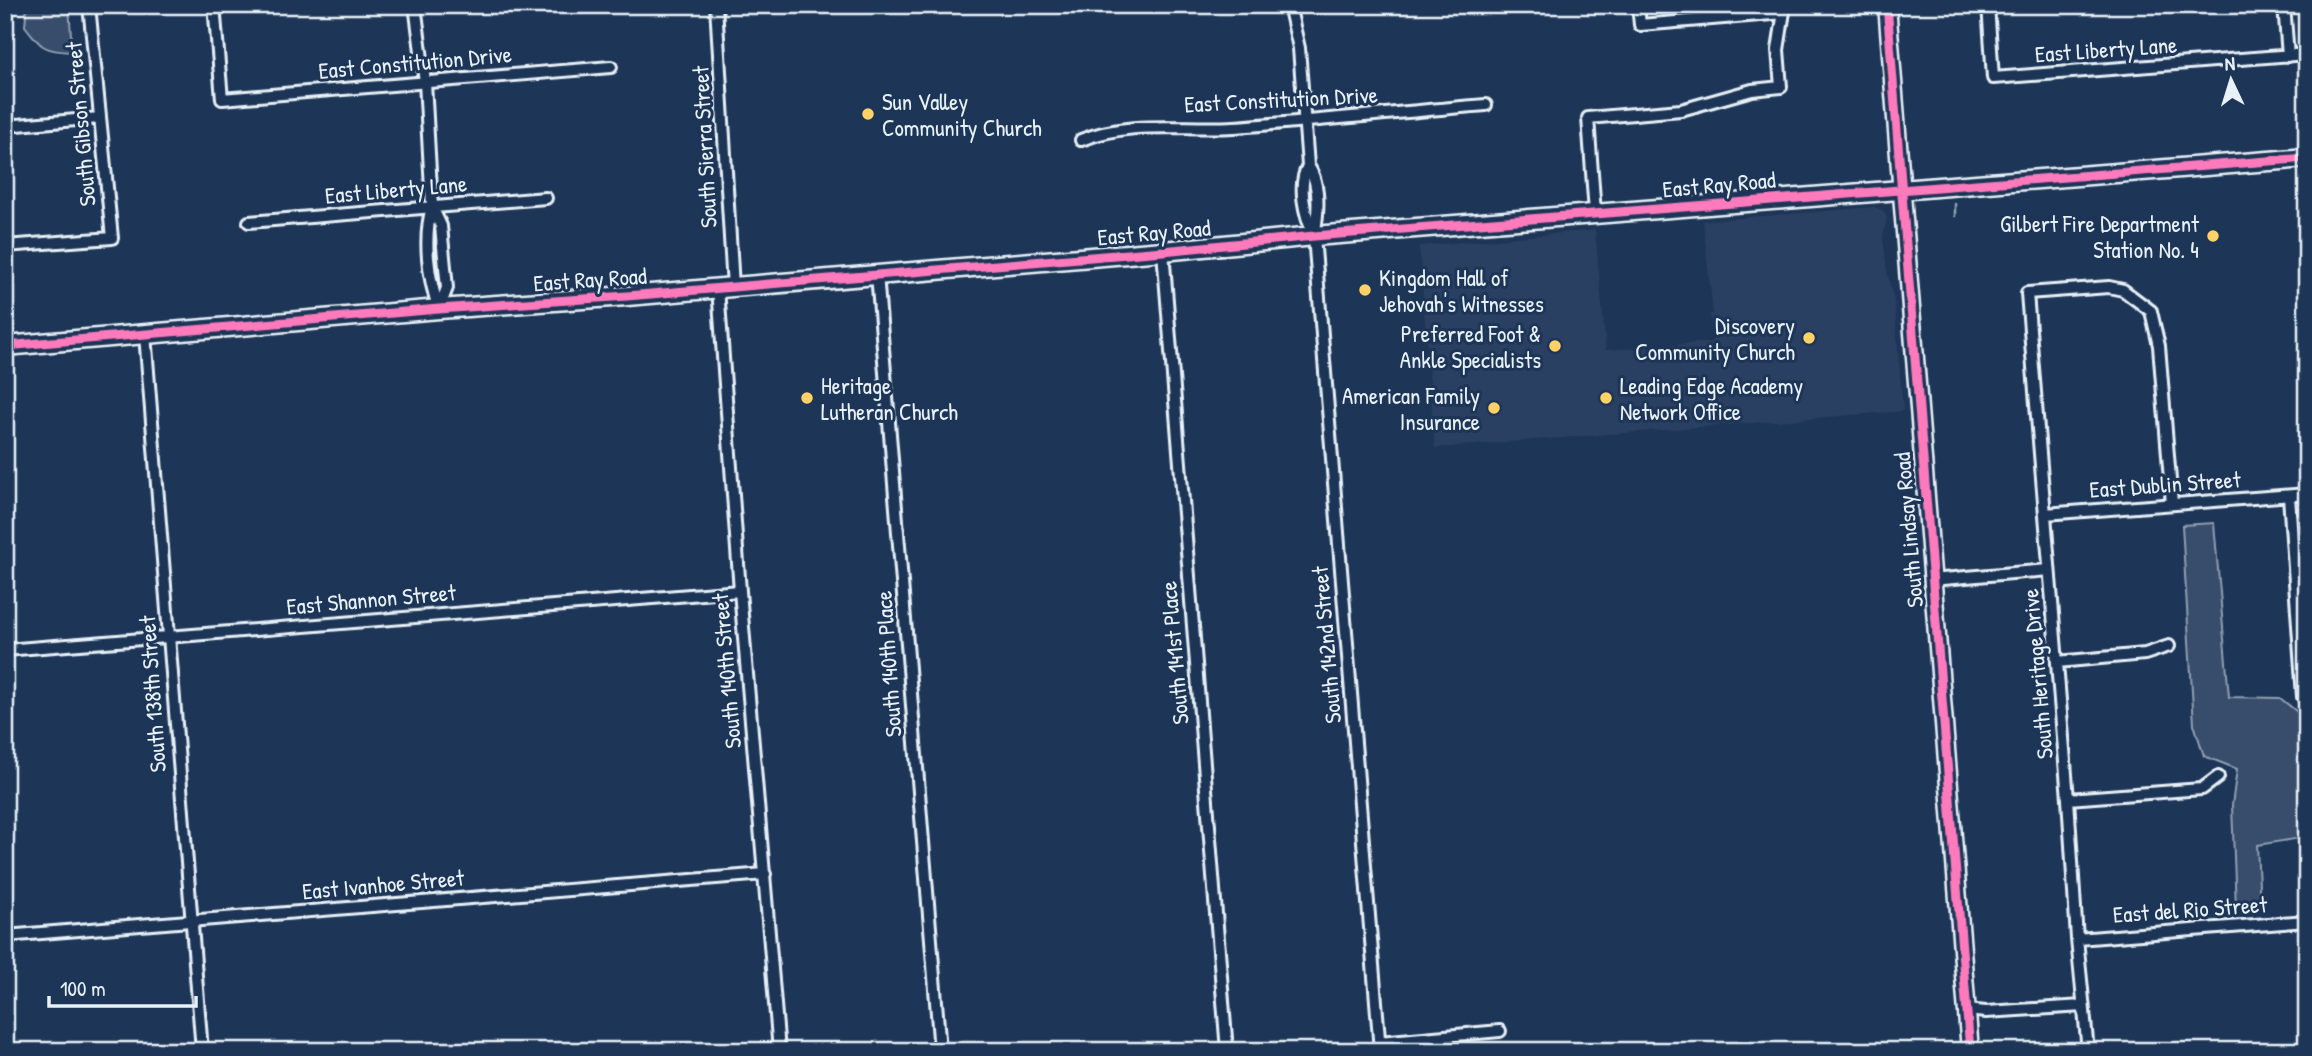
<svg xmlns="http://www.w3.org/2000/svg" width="2312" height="1056" font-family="'Patrick Hand',sans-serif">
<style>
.built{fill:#2a4162}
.green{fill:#374d6c;stroke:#909fb2;stroke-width:2}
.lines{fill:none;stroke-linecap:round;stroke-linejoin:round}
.stream{stroke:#95a4b5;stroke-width:2.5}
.street-casing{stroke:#e8f1f8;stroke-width:16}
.secondary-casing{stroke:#e8f1f8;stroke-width:21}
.primary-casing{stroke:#e8f1f8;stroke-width:23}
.street{stroke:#1d3557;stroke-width:10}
.secondary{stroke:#1d3557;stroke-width:16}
.primary{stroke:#1d3557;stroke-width:18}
.cycleway-casing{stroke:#1d3557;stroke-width:13}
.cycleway{stroke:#fd7abc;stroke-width:9}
.poi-dot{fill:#ffd166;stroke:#1d3557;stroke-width:2.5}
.labels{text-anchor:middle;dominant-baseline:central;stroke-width:6;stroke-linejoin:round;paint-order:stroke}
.street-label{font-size:23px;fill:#e8f1f8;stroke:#1d3557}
.poi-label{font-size:23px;fill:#e8f1f8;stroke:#1d3557;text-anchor:start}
</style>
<rect width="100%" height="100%" fill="#1d3557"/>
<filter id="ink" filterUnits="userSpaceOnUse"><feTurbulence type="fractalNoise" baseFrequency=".0143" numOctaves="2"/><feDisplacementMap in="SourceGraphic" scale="14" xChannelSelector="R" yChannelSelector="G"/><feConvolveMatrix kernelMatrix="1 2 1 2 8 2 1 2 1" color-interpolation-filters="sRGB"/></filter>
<g filter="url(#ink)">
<path class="built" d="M1874,207L1882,210L1887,218L1883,237L1887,271L1894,301L1903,411L1435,448L1419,246L1595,230L1606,350L1712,342L1710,314H1713L1703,221Z"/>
<path class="green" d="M27,5H69L72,52C44,51 42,48 25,26Z
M2214,523L2229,697L2280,698L2301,715L2300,770H2307V837L2257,845L2260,907L2236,908L2232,805L2237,769L2204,756L2194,724L2182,525Z"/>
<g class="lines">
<path class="stream" d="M1955,204V216"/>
<defs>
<path id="street" d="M214,5L222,99L611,67
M415,5L425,82L432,207C423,239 428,278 439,309
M716,5L733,287
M1289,5L1299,48L1308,166C1321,184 1318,215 1314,236L1380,1051
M1638,5L1640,25L1784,13
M1988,5L1993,78L2307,54
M2284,5L2288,56
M5,126L100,118
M1081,140C1130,120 1182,130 1234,127C1318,121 1402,112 1486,105
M1308,166C1297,185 1305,216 1314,236
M432,207L441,226L447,288L439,309
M1595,213L1588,118L1681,110L1752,90L1781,87L1778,50L1785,5
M249,222L546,198
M5,246L112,238L89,5
M1163,251L1227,1051
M877,274L940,1051
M718,288L740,591L779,1051
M145,334L202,1051
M2289,496L2303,697H2307
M2045,514L2307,494
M1931,580L2049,570
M5,650L740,591
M2057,662L2145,654L2169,646
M2068,799L2202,789L2218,777
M5,936L765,874
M2077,939L2307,921
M1966,1010L1986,1012L2083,1006
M1379,1042L1500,1031
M2088,1051L2077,939L2068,799L2027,293L2109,287L2123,290L2151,311L2159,346L2172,504
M2279,1051L2307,1049"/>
<path id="secondary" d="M1887,5L1970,1051"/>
<path id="primary" d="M5,346L439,309L627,296L1163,251L1314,236L2307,158"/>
</defs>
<use href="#street" class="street-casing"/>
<use href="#secondary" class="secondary-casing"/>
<use href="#primary" class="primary-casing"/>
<use href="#street" class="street"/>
<use href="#secondary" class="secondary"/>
<use href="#primary" class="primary"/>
<defs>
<path id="cycleway" d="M1887,5L1970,1051
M5,346L439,309L627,296L1163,251L1314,236L2307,158"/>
</defs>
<use href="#cycleway" class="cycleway-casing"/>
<use href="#cycleway" class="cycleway"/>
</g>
</g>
<g class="poi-dot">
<circle cx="868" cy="114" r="7"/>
<circle cx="2213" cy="236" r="7"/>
<circle cx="1365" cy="290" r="7"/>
<circle cx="1809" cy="338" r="7"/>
<circle cx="1555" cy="346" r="7"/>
<circle cx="807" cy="398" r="7"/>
<circle cx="1606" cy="398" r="7"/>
<circle cx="1494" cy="408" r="7"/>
</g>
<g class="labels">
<g class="street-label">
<text transform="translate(2106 49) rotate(-4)">East Liberty Lane</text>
<text transform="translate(415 62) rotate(-5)">East Constitution Drive</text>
<text transform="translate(1281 99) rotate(-3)">East Constitution Drive</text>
<text transform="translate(80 124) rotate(-95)">South Gibson Street</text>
<text transform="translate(704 147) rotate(-93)">South Sierra Street</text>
<text transform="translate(1719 184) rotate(-5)">East Ray Road</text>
<text transform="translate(396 189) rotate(-5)">East Liberty Lane</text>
<text transform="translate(1154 232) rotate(-5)">East Ray Road</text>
<text transform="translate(590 279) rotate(-4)">East Ray Road</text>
<text transform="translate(2165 484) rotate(-4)">East Dublin Street</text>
<text transform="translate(1908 530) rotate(-95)">South Lindsay Road</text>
<text transform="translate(371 599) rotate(-5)">East Shannon Street</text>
<text transform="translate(1326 645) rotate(-95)">South 142nd Street</text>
<text transform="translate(1174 653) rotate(-95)">South 141st Place</text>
<text transform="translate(888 664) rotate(-94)">South 140th Place</text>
<text transform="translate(726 671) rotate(-95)">South 140th Street</text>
<text transform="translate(2037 674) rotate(-95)">South Heritage Drive</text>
<text transform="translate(152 694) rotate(-94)">South 138th Street</text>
<text transform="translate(383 884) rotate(-5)">East Ivanhoe Street</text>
<text transform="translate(2190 909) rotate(-4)">East del Rio Street</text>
</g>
<g class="poi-label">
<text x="882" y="101">Sun Valley<tspan x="882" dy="26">Community Church</tspan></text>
<text x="2199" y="223" text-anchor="end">Gilbert Fire Department<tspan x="2199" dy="26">Station No. 4</tspan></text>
<text x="1379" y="277">Kingdom Hall of<tspan x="1379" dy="26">Jehovah's Witnesses</tspan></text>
<text x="1795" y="325" text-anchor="end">Discovery<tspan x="1795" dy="26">Community Church</tspan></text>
<text x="1541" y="333" text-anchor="end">Preferred Foot &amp;<tspan x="1541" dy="26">Ankle Specialists</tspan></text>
<text x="821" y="385">Heritage<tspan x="821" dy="26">Lutheran Church</tspan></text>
<text x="1620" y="385">Leading Edge Academy<tspan x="1620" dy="26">Network Office</tspan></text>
<text x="1480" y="395" text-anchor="end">American Family<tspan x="1480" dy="26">Insurance</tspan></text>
</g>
</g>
<rect width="2312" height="1056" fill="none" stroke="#1d3557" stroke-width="28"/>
<rect x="14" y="14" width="2284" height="1028" fill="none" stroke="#e8f1f8" stroke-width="2.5" filter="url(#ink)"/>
<g transform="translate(2231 80) rotate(356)" stroke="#1d3557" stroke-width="5" paint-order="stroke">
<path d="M0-5L12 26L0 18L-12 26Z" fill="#e8f1f8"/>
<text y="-10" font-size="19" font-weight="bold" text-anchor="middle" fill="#e8f1f8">N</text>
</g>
<path d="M49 996v10h147v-10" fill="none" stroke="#e8f1f8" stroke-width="3.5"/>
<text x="60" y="996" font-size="21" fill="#e8f1f8" stroke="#1d3557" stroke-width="5" paint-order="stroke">100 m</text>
</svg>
